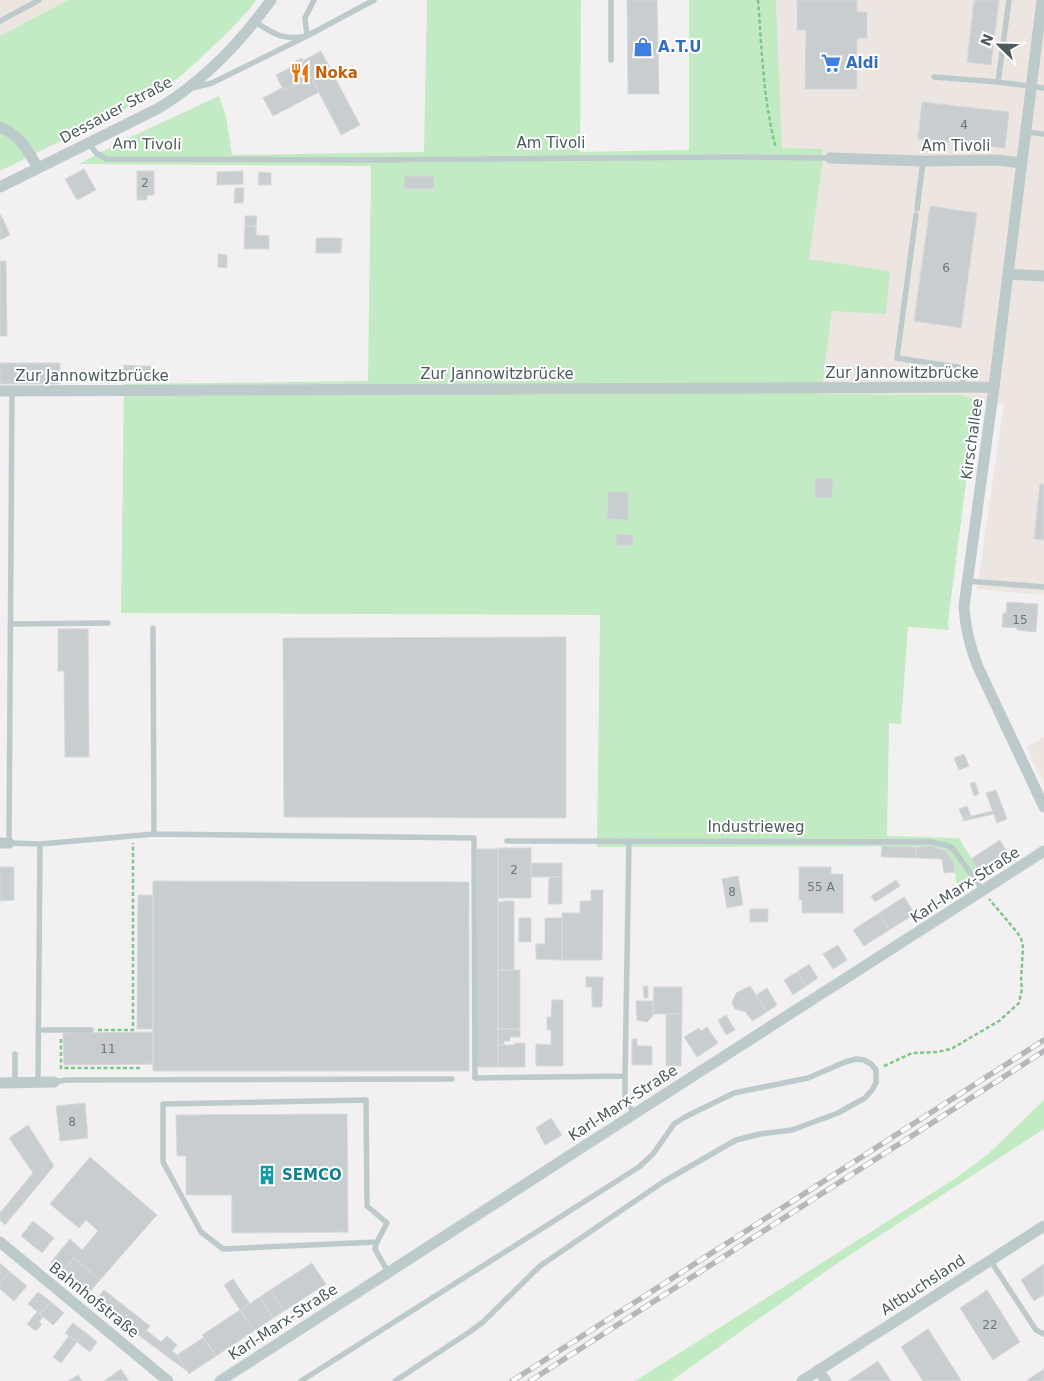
<svg xmlns="http://www.w3.org/2000/svg" width="1044" height="1381" font-family="'DejaVu Sans',sans-serif">
<style>
.commercial{fill:#ede5e0}
.green{fill:#c3ebc3}
.building{fill:#c8cdcf;stroke:#d5d9db}
.lines{fill:none;stroke-linecap:round;stroke-linejoin:round}
.path{stroke:#7ec687;stroke-width:2.5;stroke-dasharray:4 2.5;stroke-linecap:butt}
.service{stroke:#bdcacb;stroke-width:5.5}
.minor{stroke:#bdcacb;stroke-width:11}
.rail-casing{stroke:#b3b8ba;stroke-width:5.5}
.rail{stroke:#fff;stroke-width:4;stroke-dasharray:11;stroke-linecap:butt}
.labels{text-anchor:middle;dominant-baseline:central;stroke-width:4;stroke-linejoin:round;paint-order:stroke}
.number-label{font-size:12px;fill:#6a7779}
.shop-label{font-size:15px;font-weight:bold;fill:#366cbe;stroke:#fff;text-anchor:start}
.food-label{font-size:15px;font-weight:bold;fill:#c56008;stroke:#fff;text-anchor:start}
.street-label{font-size:15px;fill:#4a5a5c;stroke:#fff}
.culture-label{font-size:15px;font-weight:bold;fill:#0d838f;stroke:#fff;text-anchor:start}
</style>
<rect width="100%" height="100%" fill="#f2f0f1"/>
<path class="commercial" d="M0,0H68L0,36Z
M776,0H1044V595L977,589L1004,403H976L974,400L959,395L821,394L832,310L890,271L809,259L822,166L823,149L782,148Z
M1044,737V782L1026,747Z"/>
<path class="green" d="M68,0H256L248,11L227,33L192,66L177,79L145,99L0,171V36Z
M427,0H581L580,152L689,150V0H776L782,148L823,149L822,166L809,259L890,271L886,314L832,311L821,394L959,395C966,396 972,397 976,403L948,623L949,630L908,627L901,724L889,723L887,836L959,838L978,870L957,886L953,862L946,851L932,846L597,847L600,615L121,613L124,384L368,381L371,166L79,164L120,142L219,96L226,116L232,155L424,152Z
M1044,1100V1129L839,1262L671,1381H635L956,1178L987,1155Z"/>
<path class="building" d="M627,0H657L659,94H628Z
M797,0H857V12H867V38H857V89H805L806,30H797Z
M974,0H999L991,65L967,62Z
M321,51L360,125L341,135L311,77L284,91L276,75Z
M302,58L303,61L292,67L290,64Z
M311,77L319,92L273,116L263,98L282,88L284,91Z
M922,102L1009,112L1005,148L918,139Z
M84,169L96,190L77,200L65,179Z
M137,171H154V195H147V200H137Z
M243,171V184L217,185V172Z
M259,172L271,173V185H258Z
M404,176H434V189H404Z
M235,188H244L243,203H234Z
M930,206L977,213L961,328L914,321Z
M1,215L10,235L0,240V216Z
M245,216H257L256,226H245Z
M245,226H256V235L269,236V249H244Z
M316,238H342L341,253H316Z
M218,254L227,255V268L218,267Z
M0,261H6L7,336H0Z
M0,363H18V384H0Z
M18,363H60V384H18Z
M124,365L138,366V377H123Z
M138,366H151V378L138,377Z
M815,478H833L832,498H815Z
M1040,484H1044V540L1034,539Z
M608,492H629L628,520L607,519Z
M616,534L633,535V545H616Z
M1007,602L1038,604L1036,632L1017,630V628L1002,627L1003,613H1006Z
M58,629H88L89,757H65L64,671H58Z
M566,637V818L284,817L283,638Z
M964,754L969,766L959,770L954,758Z
M975,782L979,794L974,796L970,783Z
M996,790L1007,819L997,823L986,793Z
M967,806L971,816L963,819L959,809Z
M993,811L994,814L963,821V819L971,816Z
M1000,840L1007,852L978,870L971,859Z
M882,846L916,847V858L881,857Z
M932,846L946,851L953,862L955,872L944,873L942,859L916,858V847Z
M498,848H531V898H498Z
M477,849H498V1067H477Z
M531,863H562V877H531Z
M0,867H14V900L0,901Z
M799,867H831V874H843V913H802V900H799Z
M738,876L743,905L727,908L722,879Z
M549,877H562V904H548Z
M896,880L900,886L875,902L871,896Z
M153,881L469,882V1071H153Z
M591,890H603L602,960H562V913H580V901H591Z
M138,895H153V1029H137Z
M904,897L915,914L889,930L879,913Z
M503,901H514V970H498V902H503Z
M750,909H768V922H750Z
M879,913L889,930L864,946L853,930Z
M519,918H531V942H519Z
M545,918H562V960L536,959V944H545Z
M838,945L847,960L833,969L823,954Z
M809,964L818,978L806,986L797,972Z
M498,970H520V1029H498Z
M797,972L806,986L793,995L784,980Z
M586,977H603L602,1007H592V987H586Z
M643,986H648V998H644Z
M750,986L767,1012L752,1021L746,1012L735,1009L732,1003L736,993Z
M654,987H682V1014H653Z
M767,988L777,1005L767,1012L756,995Z
M552,1000H563V1066H536V1044L551,1045V1030H547V1017H551Z
M636,1001H653V1016L647,1022L637,1020Z
M666,1014H682L681,1066H666Z
M726,1015L735,1030L726,1035L718,1020Z
M707,1027L718,1043L697,1057L684,1037L699,1028L701,1031Z
M498,1029H520V1037H510V1041H504V1045H498Z
M153,1032V1064L64,1065L63,1033Z
M632,1039H637V1046H652V1065H632Z
M515,1043H525V1067H498V1045H515Z
M85,1103L88,1138L60,1141L56,1106Z
M347,1114L348,1232L232,1233V1195H186V1156H177L176,1115Z
M551,1118L562,1135L545,1145L536,1128Z
M28,1125L54,1166L5,1225L0,1220V1213L33,1173L9,1138Z
M90,1157L157,1215L100,1280L74,1258L62,1272L51,1262L70,1239L82,1250L98,1231L86,1220L79,1228L50,1204Z
M33,1221L54,1238L42,1253L21,1236Z
M74,1258L100,1280L88,1294L62,1272Z
M0,1263L10,1272L0,1283Z
M312,1263L326,1284L284,1311L270,1290Z
M1044,1264V1295L1034,1301L1021,1280Z
M10,1272L27,1286L14,1301L0,1289V1283Z
M233,1279L250,1304L240,1310L224,1285Z
M104,1290L150,1326L141,1337L95,1301Z
M270,1290L284,1311L273,1318L260,1297Z
M987,1290L1020,1342L993,1360L960,1308Z
M38,1292L51,1302L40,1314L28,1304Z
M260,1297L273,1318L254,1331L240,1310Z
M51,1302L64,1313L53,1325L40,1314Z
M240,1310L254,1331L216,1356L202,1335Z
M37,1312L43,1317L39,1322L42,1324L36,1331L27,1324Z
M73,1323L85,1332L77,1342L65,1333Z
M928,1329L961,1380L960,1381H923L901,1347Z
M146,1330L161,1342L167,1336L177,1345L172,1351L177,1355L187,1371L141,1337Z
M85,1332L97,1342L90,1352L77,1342Z
M69,1336L77,1342L61,1363L53,1357Z
M203,1338L216,1356L189,1374L177,1355Z
M878,1361L891,1381H848Z
M121,1369L129,1381H104Z
M1044,1369V1381H1026Z
M78,1375L82,1381H68Z"/>
<g class="lines">
<path class="path" d="M758,0C762,50 763,100 776,148
M98,1030H133V843
M61,1039V1068H142
M884,1066L912,1053L937,1052L951,1049L999,1021L1019,1003L1022,989L1021,981L1023,947L1021,938L1016,931L989,899"/>
<path class="service" d="M0,21L39,0
M255,22C274,34 284,41 307,36L374,0
M611,60V0
M934,77L998,82L1044,88
M998,82L1009,0
M192,88L212,83L307,36L305,18L314,0
M1025,132L1044,134
M89,143L96,153L107,159L366,160L732,157L830,158
M917,209L923,161
M916,215L897,358L963,368V387
M12,391L9,843L40,844L154,834L474,838L475,1078L625,1076
M967,581L1044,587
M11,624L108,623
M153,628L154,834
M507,841L932,842L949,846L954,850L983,891
M629,841L625,1076V1098L634,1114
M39,1030H91
M54,1082L66,1080L452,1079
M15,1083V1054
M38,1083L40,844
M377,1242L387,1223L367,1206L366,1100L163,1104V1162L201,1232L223,1249L377,1242L375,1249L388,1272
M990,1260L1036,1330L1044,1334
M301,1381L639,1167L653,1154L674,1124L685,1117L734,1093L808,1078L845,1062L856,1059L864,1060L871,1064L876,1070V1083L872,1090L865,1098L854,1104L838,1113L792,1130L760,1134L736,1140L663,1182L540,1266L483,1322L471,1331L395,1381"/>
<path class="minor" d="M1042,0L994,387L964,606C965,628 970,647 978,667L1044,807
M0,127C21,136 27,149 38,168
M830,158L923,161L998,160L1021,163
M0,187L157,109C203,82 240,43 271,0
M1008,274L1044,276
M0,391L994,387
M0,843H9
M0,1083L54,1082
M0,1242L168,1381
M818,1370L826,1381
M220,1381L634,1114L1044,851
M802,1381L1044,1226"/>
<defs>
<path id="rail" d="M512,1381L1044,1040
M530,1381L1044,1051"/>
</defs>
<use href="#rail" class="rail-casing"/>
<use href="#rail" class="rail"/>
</g>
<defs>
<symbol id="shop-bare" viewBox="-9 -9 18 18"><path d="M-5-2.5h2.3a2.7 3.5 0 0 1 5.4 0H5L5.5 6h-11ZM-1.5-2.5h3a1.5 2.3 0 0 0-3 0Z" fill="#3f7fe0" stroke="#fff" stroke-width="2.5" paint-order="stroke"/></symbol>
<symbol id="supermarket-bare" viewBox="-9 -9 18 18"><path d="M-6-5.5h2.5l.6 2H6L4.5 2H-2.5L-4.4-4H-6ZM-1.5 3.2a1.3 1.3 0 1 0 .1 0ZM3 3.2a1.3 1.3 0 1 0 .1 0Z" fill="#3f7fe0" stroke="#fff" stroke-width="2.5" paint-order="stroke"/></symbol>
<symbol id="restaurant-bare" viewBox="-9 -9 18 18"><path d="M-5-6h1v4h1v-4h1v4h1v-4h1v5L-1.5 .5V6h-2V.5L-5-1ZM5-6V6H3V1.5H1.5Q1.5-4 5-6Z" fill="#e8710a" stroke="#fff" stroke-width="2.5" paint-order="stroke"/></symbol>
<symbol id="building-bare" viewBox="-9 -9 18 18"><path d="M-4-6H4V6H1V3H-1V6H-4ZM-2.5-4.3h1.7v1.8h-1.7ZM.8-4.3h1.7v1.8H.8ZM-2.5-1h1.7V.8h-1.7ZM.8-1h1.7V.8H.8Z" fill="#0f9aa8" stroke="#fff" stroke-width="2.5" paint-order="stroke"/></symbol>
</defs>
<g fill-rule="evenodd">
<use href="#shop-bare" x="629" y="33" width="28" height="28"/>
<use href="#supermarket-bare" x="817" y="49" width="28" height="28"/>
<use href="#restaurant-bare" x="286" y="59" width="28" height="28"/>
<use href="#building-bare" x="253" y="1161" width="28" height="28"/>
</g>
<g class="labels">
<g class="number-label">
<text x="964" y="125">4</text>
<text x="145" y="183">2</text>
<text x="946" y="268">6</text>
<text x="1020" y="620">15</text>
<text x="514" y="870">2</text>
<text x="821" y="887">55 A</text>
<text x="732" y="892">8</text>
<text x="108" y="1049">11</text>
<text x="72" y="1122">8</text>
<text x="990" y="1325">22</text>
</g>
<g class="shop-label">
<text x="658" y="47">A.T.U</text>
<text x="846" y="63">Aldi</text>
</g>
<g class="food-label">
<text x="315" y="73">Noka</text>
</g>
<g class="street-label">
<text transform="translate(116 110) rotate(-28)">Dessauer Straße</text>
<text x="551" y="143">Am Tivoli</text>
<text transform="translate(147 144) rotate(1)">Am Tivoli</text>
<text x="956" y="146">Am Tivoli</text>
<text x="902" y="373">Zur Jannowitzbrücke</text>
<text x="497" y="374">Zur Jannowitzbrücke</text>
<text x="92" y="376">Zur Jannowitzbrücke</text>
<text transform="translate(972 439) rotate(-82)">Kirschallee</text>
<text x="756" y="827">Industrieweg</text>
<text transform="translate(965 885) rotate(-33)">Karl-Marx-Straße</text>
<text transform="translate(623 1103) rotate(-33)">Karl-Marx-Straße</text>
<text transform="translate(923 1285) rotate(-33)">Altbuchsland</text>
<text transform="translate(94 1300) rotate(39)">Bahnhofstraße</text>
<text transform="translate(283 1322) rotate(-33)">Karl-Marx-Straße</text>
</g>
<g class="culture-label">
<text x="282" y="1175">SEMCO</text>
</g>
</g>
<g transform="translate(999 45) rotate(293)" stroke="#ffffff" stroke-width="4" paint-order="stroke">
<path d="M0-4L9 19L0 12L-9 19Z" fill="#4a5a5c"/>
<text y="-8" font-size="14" font-weight="bold" text-anchor="middle" fill="#4a5a5c">N</text>
</g>
</svg>
